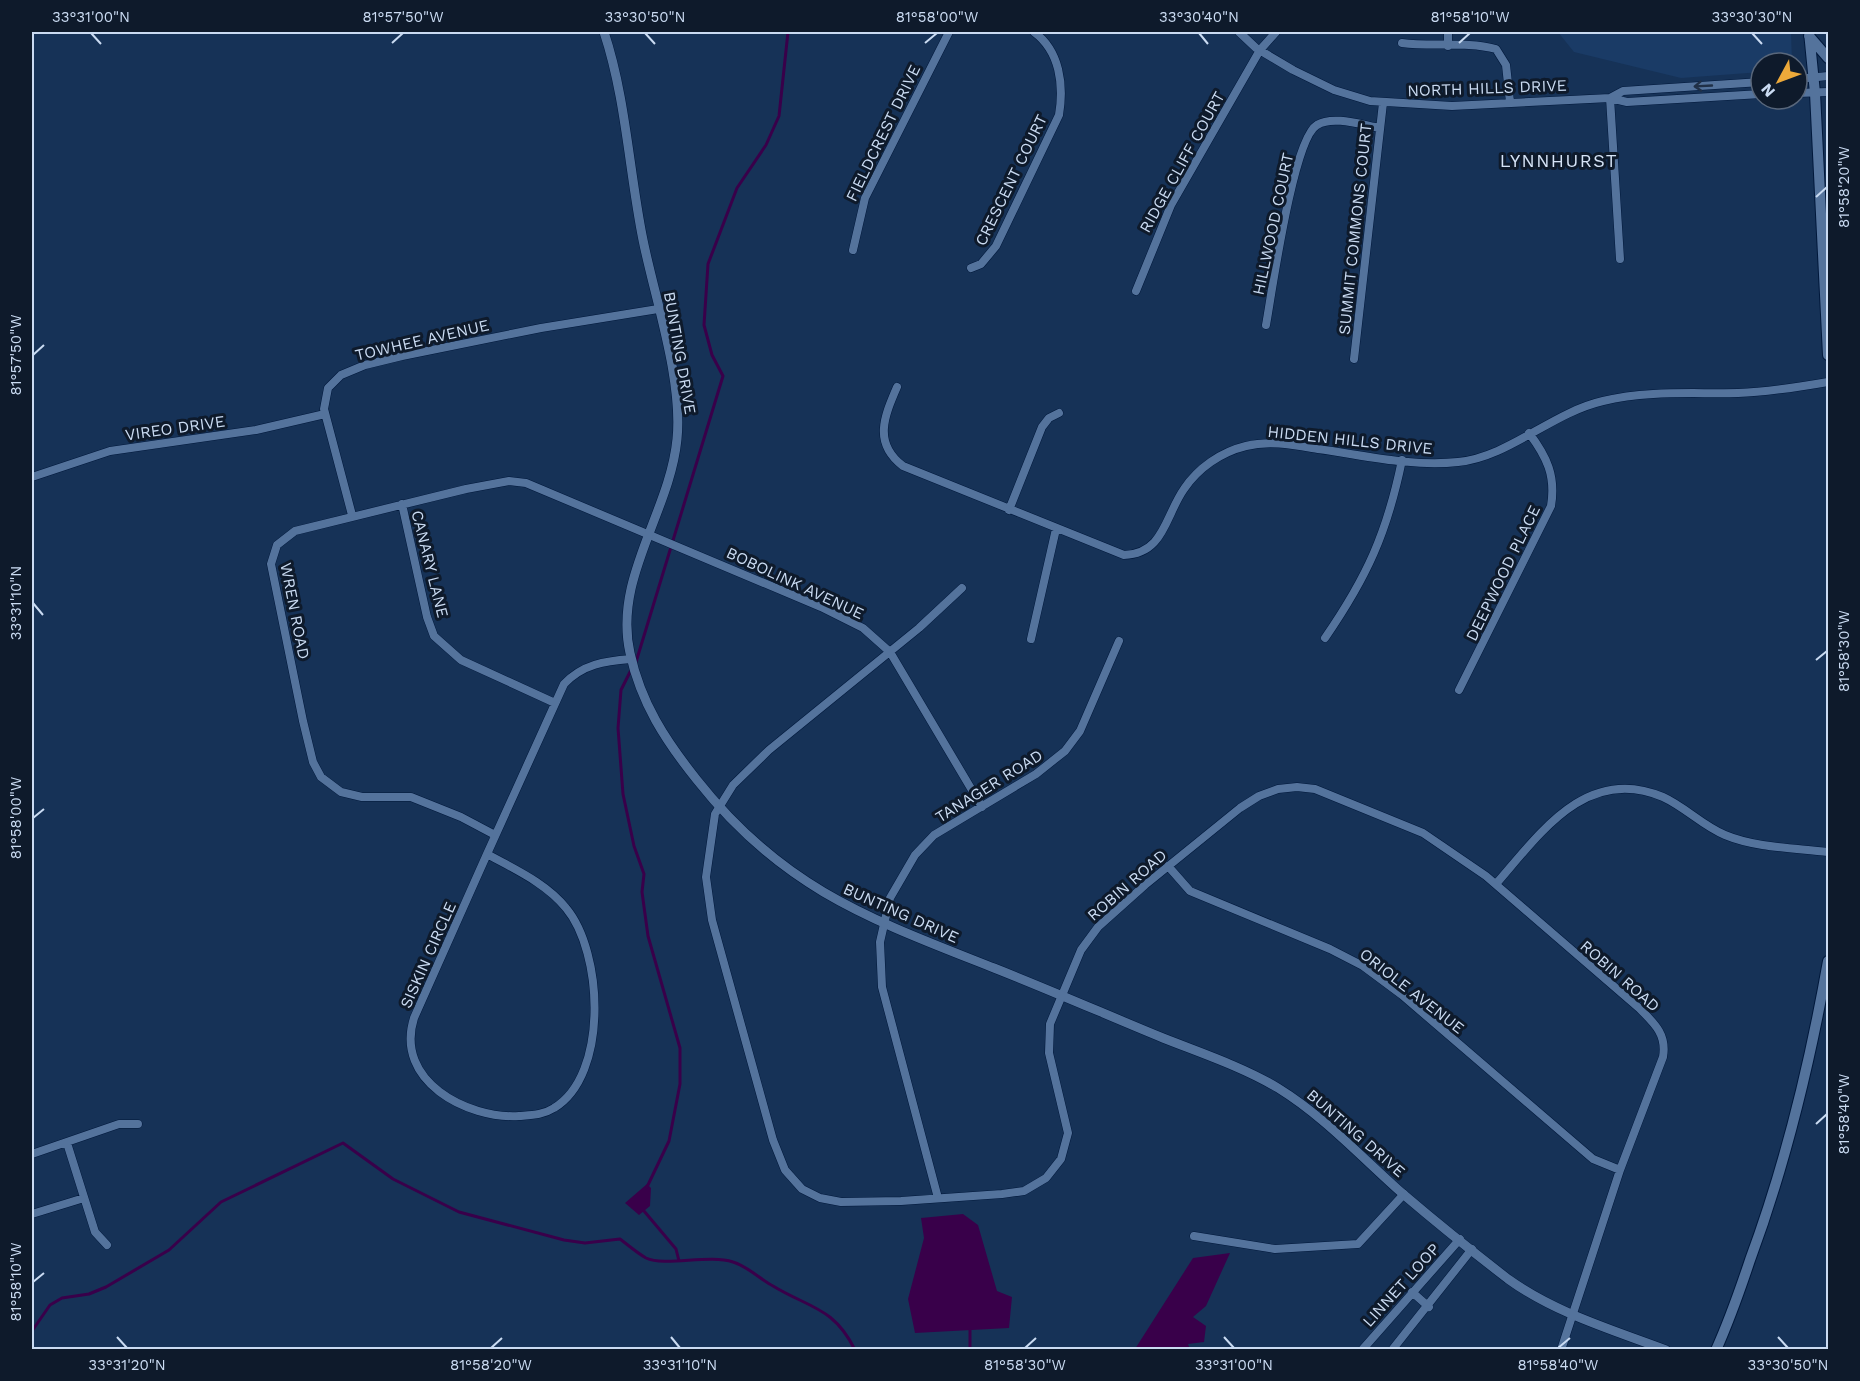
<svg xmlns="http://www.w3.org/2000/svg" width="1860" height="1381" font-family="'Work Sans',sans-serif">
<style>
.built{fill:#1a3b66}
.water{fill:#39004a}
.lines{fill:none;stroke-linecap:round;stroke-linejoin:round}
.stream{stroke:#39004a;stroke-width:3}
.minor-casing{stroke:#00183b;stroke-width:9}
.tertiary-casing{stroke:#00183b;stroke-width:10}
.secondary-casing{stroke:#00183b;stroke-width:12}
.minor{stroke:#54739c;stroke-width:8}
.tertiary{stroke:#54739c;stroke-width:9}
.secondary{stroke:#54739c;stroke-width:10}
.oneway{stroke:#203047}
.ticks{fill:none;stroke:#cadbf2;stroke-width:2}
.labels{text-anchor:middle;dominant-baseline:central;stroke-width:6;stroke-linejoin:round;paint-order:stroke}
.street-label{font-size:16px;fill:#cadbf2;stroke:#0e1a2b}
.neighbourhood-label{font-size:18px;letter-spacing:1.5px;fill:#d6e4f7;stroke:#0e1a2b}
.neatline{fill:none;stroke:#cadbf2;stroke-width:2}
.ticks-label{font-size:15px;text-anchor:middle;fill:#cadbf2}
</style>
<rect width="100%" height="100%" fill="#163257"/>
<path class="built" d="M1558,32H1791L1792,63H1761V72L1681,78L1574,52Z"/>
<path class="water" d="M647,1184L651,1188L650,1206L639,1215L625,1203Z
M963,1214L978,1225L997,1291L1012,1297L1009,1328L915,1333L908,1299L924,1238L921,1218Z
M1230,1253L1206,1306L1193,1317L1206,1326L1204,1342L1188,1344L1190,1349H1135L1193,1258Z"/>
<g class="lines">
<path class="stream" d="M636,662L723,376L712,355L704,325L708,264L737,188L766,145L779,116L788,32
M631,670L621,690L618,728L623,794L634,846L644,874L642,892L648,936L680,1048V1084L669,1141L647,1187
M644,1211L676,1249L679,1261
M32,1331L50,1305L62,1298L89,1294L106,1287L169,1250L221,1202L343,1143L393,1179L459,1212L564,1240L585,1243L620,1239C628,1245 637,1253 646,1258C665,1267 709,1254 733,1262C747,1266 760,1279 773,1286C809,1308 834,1307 855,1350
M970,1350V1330"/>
<defs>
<path id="minor" d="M1239,32L1256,48L1293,70L1334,90L1370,101L1452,106L1610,98L1627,102L1761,94
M1402,43C1433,47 1466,41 1496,49L1506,65L1510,102
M1448,46V32
M1797,79L1828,76
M1797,93L1828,92
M1610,98L1620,259
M1610,98L1623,91L1761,82
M853,250L865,198L949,32
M971,268L981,264L996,246L1059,115C1064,85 1060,51 1034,32
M1136,291L1171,205L1260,50L1276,32
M1266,325C1272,292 1293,139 1317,125C1333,115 1362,125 1380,128
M1354,359L1383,103
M897,387C884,417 873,443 903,466L1124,555C1164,554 1165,516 1184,489C1198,468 1221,452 1246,446C1270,440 1294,445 1318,449C1363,455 1411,467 1458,462C1509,457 1551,413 1603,401C1647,390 1693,394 1738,393C1769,392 1799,387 1828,382
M32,477L110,451L256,430L325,414
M402,504L427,617L434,636L461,660L555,703
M1009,510L1042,427L1049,418L1059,413
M352,515L324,409L328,388L341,375L365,365L402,356L541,328L658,309
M962,588L919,628L769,750L733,785L715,814L706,877L712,920L773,1140L785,1170L802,1189L820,1198L841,1202L901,1201L1002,1194L1024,1191L1046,1178L1061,1159L1068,1133L1049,1053L1050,1024L1081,950L1098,927L1145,885L1240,808L1259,796L1278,789L1297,787L1315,789L1423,833L1486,876L1639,1008C1654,1023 1667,1034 1663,1057L1620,1170L1561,1350
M1325,638C1367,577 1387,533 1402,460
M1031,639L1056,529
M1459,690L1551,506C1556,476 1547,457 1529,433
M495,835L461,817L411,797H362L341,792L321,777L313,762L303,721L271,564L277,545L295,531L466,489L509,481L526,483L821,607L863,628L890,652L982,807
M487,854C514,869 546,883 566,908C603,952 609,1075 554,1108C543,1115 532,1115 519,1116C467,1119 394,1081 414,1018Z
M487,854L564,684C583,664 605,661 631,659
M1168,866L1190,891L1330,949L1363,966L1402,995L1593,1159L1620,1170
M1496,884C1539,835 1586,764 1663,797C1685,807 1703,826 1725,835C1756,848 1796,848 1828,852
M67,1143L95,1232L107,1245
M32,1154L119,1124H138
M938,1198L882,987L880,942L890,898L915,855L934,835L1036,774L1065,751L1080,731L1119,641
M32,1214L84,1198
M1194,1236L1275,1249L1358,1244L1404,1194
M1412,1292L1429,1307
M1362,1350L1460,1239
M1392,1350L1472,1249"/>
<path id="tertiary" d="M604,32C626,98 629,171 643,240C655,299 683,380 677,439C670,512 613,578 630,653C641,703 665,740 697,780C783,889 870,919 994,968C1050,990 1107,1015 1163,1038C1201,1053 1243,1067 1278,1088C1325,1117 1362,1158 1403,1194C1437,1223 1473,1252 1508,1279C1555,1313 1613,1330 1666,1350"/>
<path id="secondary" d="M1809,32L1815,93L1828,355
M1809,36L1828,58
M1716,1350C1729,1321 1740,1290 1750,1260C1786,1163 1810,1063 1828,961"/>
</defs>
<use href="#minor" class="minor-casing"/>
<use href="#tertiary" class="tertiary-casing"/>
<use href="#secondary" class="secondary-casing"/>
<use href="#minor" class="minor"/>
<use href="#tertiary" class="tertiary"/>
<use href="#secondary" class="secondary"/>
</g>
<defs><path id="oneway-shaft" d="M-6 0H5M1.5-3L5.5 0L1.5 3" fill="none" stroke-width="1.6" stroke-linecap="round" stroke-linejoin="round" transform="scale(1.5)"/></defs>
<use class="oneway" href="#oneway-shaft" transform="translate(1703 86) rotate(177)"/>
<path class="ticks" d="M91,33L101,44M645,33L655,44M1199,33L1208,44M1752,33L1762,44M392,43L403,33M925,43L937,33M1459,43L1470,33M1816,197L1827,187M33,355L44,345M33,603L43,615M1816,660L1827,651M33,818L44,809M1816,1124L1827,1114M33,1282L44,1273M117,1337L127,1348M671,1337L680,1348M1224,1337L1234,1348M1778,1337L1788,1348M491,1348L502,1338M1025,1348L1036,1338M1558,1348L1570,1338"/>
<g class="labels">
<g class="street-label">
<text transform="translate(1487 88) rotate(-2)">NORTH HILLS DRIVE</text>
<text transform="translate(883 133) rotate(-64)">FIELDCREST DRIVE</text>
<text transform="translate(1182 162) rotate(-61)">RIDGE CLIFF COURT</text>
<text transform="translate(1011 180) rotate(-64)">CRESCENT COURT</text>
<text transform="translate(1273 224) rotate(-78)">HILLWOOD COURT</text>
<text transform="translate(1355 229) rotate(-84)">SUMMIT COMMONS COURT</text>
<text transform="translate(422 340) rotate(-13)">TOWHEE AVENUE</text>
<text transform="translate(680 353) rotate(80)">BUNTING DRIVE</text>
<text transform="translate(175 428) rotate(-8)">VIREO DRIVE</text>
<text transform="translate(1350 440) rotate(6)">HIDDEN HILLS DRIVE</text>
<text transform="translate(430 564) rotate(76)">CANARY LANE</text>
<text transform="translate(1503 573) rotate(-64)">DEEPWOOD PLACE</text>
<text transform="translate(795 583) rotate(25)">BOBOLINK AVENUE</text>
<text transform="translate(295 611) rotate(79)">WREN ROAD</text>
<text transform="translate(989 786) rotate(-32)">TANAGER ROAD</text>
<text transform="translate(1127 885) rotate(-41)">ROBIN ROAD</text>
<text transform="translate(901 913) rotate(24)">BUNTING DRIVE</text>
<text transform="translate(428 955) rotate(-66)">SISKIN CIRCLE</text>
<text transform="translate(1620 976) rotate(41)">ROBIN ROAD</text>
<text transform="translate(1412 991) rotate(38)">ORIOLE AVENUE</text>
<text transform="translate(1356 1133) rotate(41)">BUNTING DRIVE</text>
<text transform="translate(1401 1285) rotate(-48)">LINNET LOOP</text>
</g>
<g class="neighbourhood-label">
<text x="1559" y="160">LYNNHURST</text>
</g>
</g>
<rect width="1860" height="1381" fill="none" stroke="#0e1a2b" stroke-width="66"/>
<g transform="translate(1779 81) rotate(229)"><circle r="28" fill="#0e1a2b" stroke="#59677b" stroke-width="1.5"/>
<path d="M0-4.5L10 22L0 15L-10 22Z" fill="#eca93a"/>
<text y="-9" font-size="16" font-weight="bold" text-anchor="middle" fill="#cadbf2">N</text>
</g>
<rect x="33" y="33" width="1794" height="1315" class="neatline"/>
<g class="ticks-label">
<text x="91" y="22">33°31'00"N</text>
<text x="403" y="22">81°57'50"W</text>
<text x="645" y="22">33°30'50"N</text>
<text x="937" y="22">81°58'00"W</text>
<text x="1199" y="22">33°30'40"N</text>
<text x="1470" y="22">81°58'10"W</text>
<text x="1752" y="22">33°30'30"N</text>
<text transform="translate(1844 187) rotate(-90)" y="5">81°58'20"W</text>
<text transform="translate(16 355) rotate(-90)" y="5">81°57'50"W</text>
<text transform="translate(16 603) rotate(-90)" y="5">33°31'10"N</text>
<text transform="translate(1844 651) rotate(-90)" y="5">81°58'30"W</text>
<text transform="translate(16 818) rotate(-90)" y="5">81°58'00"W</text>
<text transform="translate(1844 1114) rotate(-90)" y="5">81°58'40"W</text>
<text transform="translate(16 1282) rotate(-90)" y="5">81°58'10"W</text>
<text x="127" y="1370">33°31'20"N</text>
<text x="491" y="1370">81°58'20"W</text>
<text x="680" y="1370">33°31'10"N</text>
<text x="1025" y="1370">81°58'30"W</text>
<text x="1234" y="1370">33°31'00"N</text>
<text x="1558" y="1370">81°58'40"W</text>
<text x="1788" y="1370">33°30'50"N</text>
</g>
</svg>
